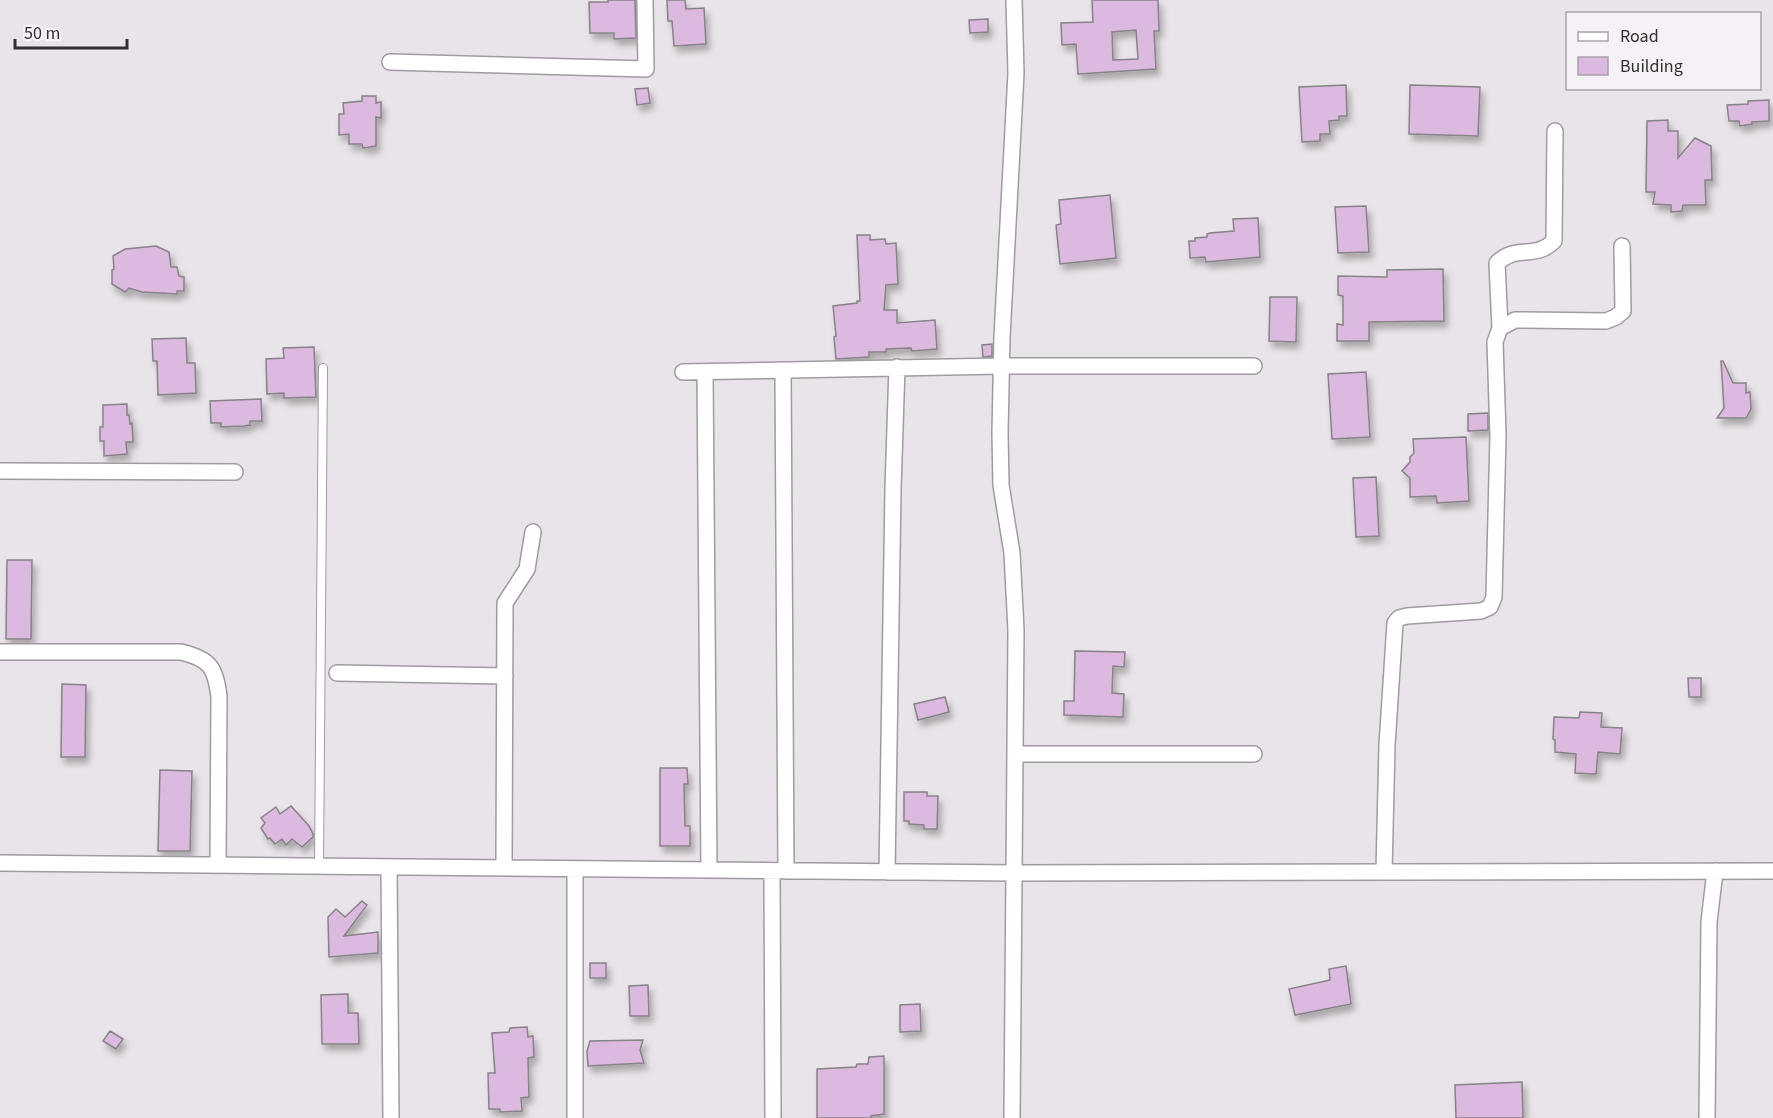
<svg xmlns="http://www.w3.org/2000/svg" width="1773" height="1118" font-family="'Source Sans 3',sans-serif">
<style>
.building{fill:#dcbadf;stroke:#868287;stroke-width:1.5;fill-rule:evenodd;filter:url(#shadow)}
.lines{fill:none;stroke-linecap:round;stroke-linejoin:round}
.service-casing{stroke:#9f9ba0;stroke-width:10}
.minor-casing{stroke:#9f9ba0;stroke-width:18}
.service{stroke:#fff;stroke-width:8}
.minor{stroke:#fff;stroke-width:15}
</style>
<defs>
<filter id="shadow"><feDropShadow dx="3.5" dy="6" stdDeviation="3" flood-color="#0004"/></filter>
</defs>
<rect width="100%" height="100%" fill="#e9e4e9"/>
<path class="building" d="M608,0H635L636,38L614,39V33H590L589,2H608Z
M667,0H685L686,9L704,8L706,44L674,46L672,21H668Z
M1092,0H1158L1159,31H1154L1156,69L1078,74L1076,44L1062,45L1061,23L1093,22ZM1136,30L1138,59L1113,60L1112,32Z
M988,19V32L970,33L969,20Z
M1346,85L1347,116H1339V120L1329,121L1330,134H1320V141L1302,142L1299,87Z
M1410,85L1480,87L1478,136L1409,134Z
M648,88L650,103L637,105L635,89Z
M362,96H376V103L381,102V118L376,117V146L363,148L362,144H349V134L339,135V114H344L343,103L362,101Z
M1769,100V121L1752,122V124L1740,126L1739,121H1729L1727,105L1748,104V101Z
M1668,120V131H1678V158L1695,138L1711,146L1712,180H1705L1706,205H1683L1682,211L1671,212V205L1653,204L1655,192H1646L1647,121Z
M1110,195L1116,258L1060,264L1056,225L1061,224L1059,200Z
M1366,206L1369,252L1338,253L1335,207Z
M1258,218L1260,257L1206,262L1205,257L1190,258L1189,241H1195V238L1207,237V234L1210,233L1234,231L1233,219Z
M857,235H870V240L885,239L886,244L896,243L898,284L886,285L884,310H897V323L935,320L937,349L912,351L911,348L886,349V352H869V357L836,359L834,337L836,336L833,306L857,303V301H860Z
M156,246L169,252L171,267H177L179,276L184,277V291H177V294L142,292L129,288L125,292L112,284V270L114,269L113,256L125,249Z
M1443,269L1444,321L1369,322V341H1337V324L1343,325V296L1338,295V276L1387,277V270Z
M1270,297H1297L1296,342L1269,341Z
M186,338L187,363H195L196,393L158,395L157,361H153L152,339Z
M992,344V356L983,357L982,345Z
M314,347L316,397L284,398V393L267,394L266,359L284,358L283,348Z
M1721,361H1723L1733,383H1746V393L1750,392L1751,409L1746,418H1717L1724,408Z
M1366,372L1370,437L1332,439L1328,374Z
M261,399L262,421H250V425L244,426L221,427V423H211L210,401Z
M127,404V415H129L130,424L132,423L133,442H126L127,454L104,456V441H100V427H103V405Z
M1488,413V430L1468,431V414Z
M1466,437L1469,501L1437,503L1436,496L1410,497V478L1402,471L1410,462V457L1414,453L1413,439Z
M1376,477L1379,536L1356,537L1353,478Z
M7,560H32L31,639H6Z
M1075,651L1125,652L1124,667L1113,666L1112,693L1124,694L1123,717L1064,715V701H1074Z
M1688,678H1701V697H1689Z
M62,684L86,685L85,757H61Z
M945,697L949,712L918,720L914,704Z
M1580,712L1602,713L1601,727L1622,728L1620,754L1598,752L1596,774L1575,773L1576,754L1555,752V740L1553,739L1554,717L1579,718Z
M660,768H687L688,784H684L685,826H690V846H660Z
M160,770L192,771L190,851H158Z
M904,792H927V796H938L937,829H924V825L909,824V821H904Z
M291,806L309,826L313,834V837L302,847L292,839L286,845L282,839L275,844L270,838L268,839L261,828L265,823L261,818L276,807L280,814Z
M362,901L367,905L344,936L378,932V953L329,957L328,917L336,909L345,917Z
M590,963H606V978H590Z
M1346,966L1351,1004L1295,1015L1289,989L1330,980L1329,969Z
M648,985L649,1016H630L629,986Z
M348,994V1013H358L359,1044H322L321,995Z
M920,1004L921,1031L900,1032V1005Z
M527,1027L528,1037L533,1036L534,1057L528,1058L529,1097L521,1098L522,1111L500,1112V1109H489L488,1073H495L492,1033L509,1032L510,1028Z
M110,1031L123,1039L116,1049L103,1041Z
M643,1040L640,1050L644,1063L588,1066L587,1051L590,1041Z
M884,1056V1114L871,1116V1118H817V1069L856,1067L857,1064H868L869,1057Z
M1522,1082L1523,1118H1456L1455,1085Z"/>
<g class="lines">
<defs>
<path id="service" d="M319,866L323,368"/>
<path id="minor" d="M390,62L646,69L645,0
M1500,328L1497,263C1517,244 1535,260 1554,241L1555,131
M783,370L786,871
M683,372L1002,366H1254
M705,372L709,870
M0,471L235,472
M0,652H181C210,659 215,667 219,696L218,865
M337,673L505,676
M1016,754H1254
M0,863L1013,873L1773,871
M389,867L391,1118
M504,868L505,603L527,569L533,532
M575,869V1118
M772,871L773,1118
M887,872L893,489L897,367
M1384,872L1387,745L1395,623L1399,618L1407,616L1481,611L1490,607L1494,597L1498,435L1495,342L1500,328L1515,320L1606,321L1616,317L1623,311L1622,246
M1012,1118L1016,630L1012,553L1001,485L1000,433L1002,337L1016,73L1014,0
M1707,1118L1709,922L1715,871"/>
</defs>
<use href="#service" class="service-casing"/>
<use href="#minor" class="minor-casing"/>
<use href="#service" class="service"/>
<use href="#minor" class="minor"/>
</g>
<rect x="1566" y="12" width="195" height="78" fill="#f6f1f7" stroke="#a7a3a8" stroke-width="1.5"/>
<rect x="1578" y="32" width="30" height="9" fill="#ffffff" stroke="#a7a3a8" stroke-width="1.5"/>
<text x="1620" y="42" font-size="18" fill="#312f31">Road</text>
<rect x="1578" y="57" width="30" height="18" fill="#dcbadf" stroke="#a7a3a8" stroke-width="1.5"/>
<text x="1620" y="72" font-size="18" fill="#312f31">Building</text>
<path d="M15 39v9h112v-9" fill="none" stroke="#312f31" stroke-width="3"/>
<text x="24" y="39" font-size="18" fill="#312f31" stroke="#f6f1f7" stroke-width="4.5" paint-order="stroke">50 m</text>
</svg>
